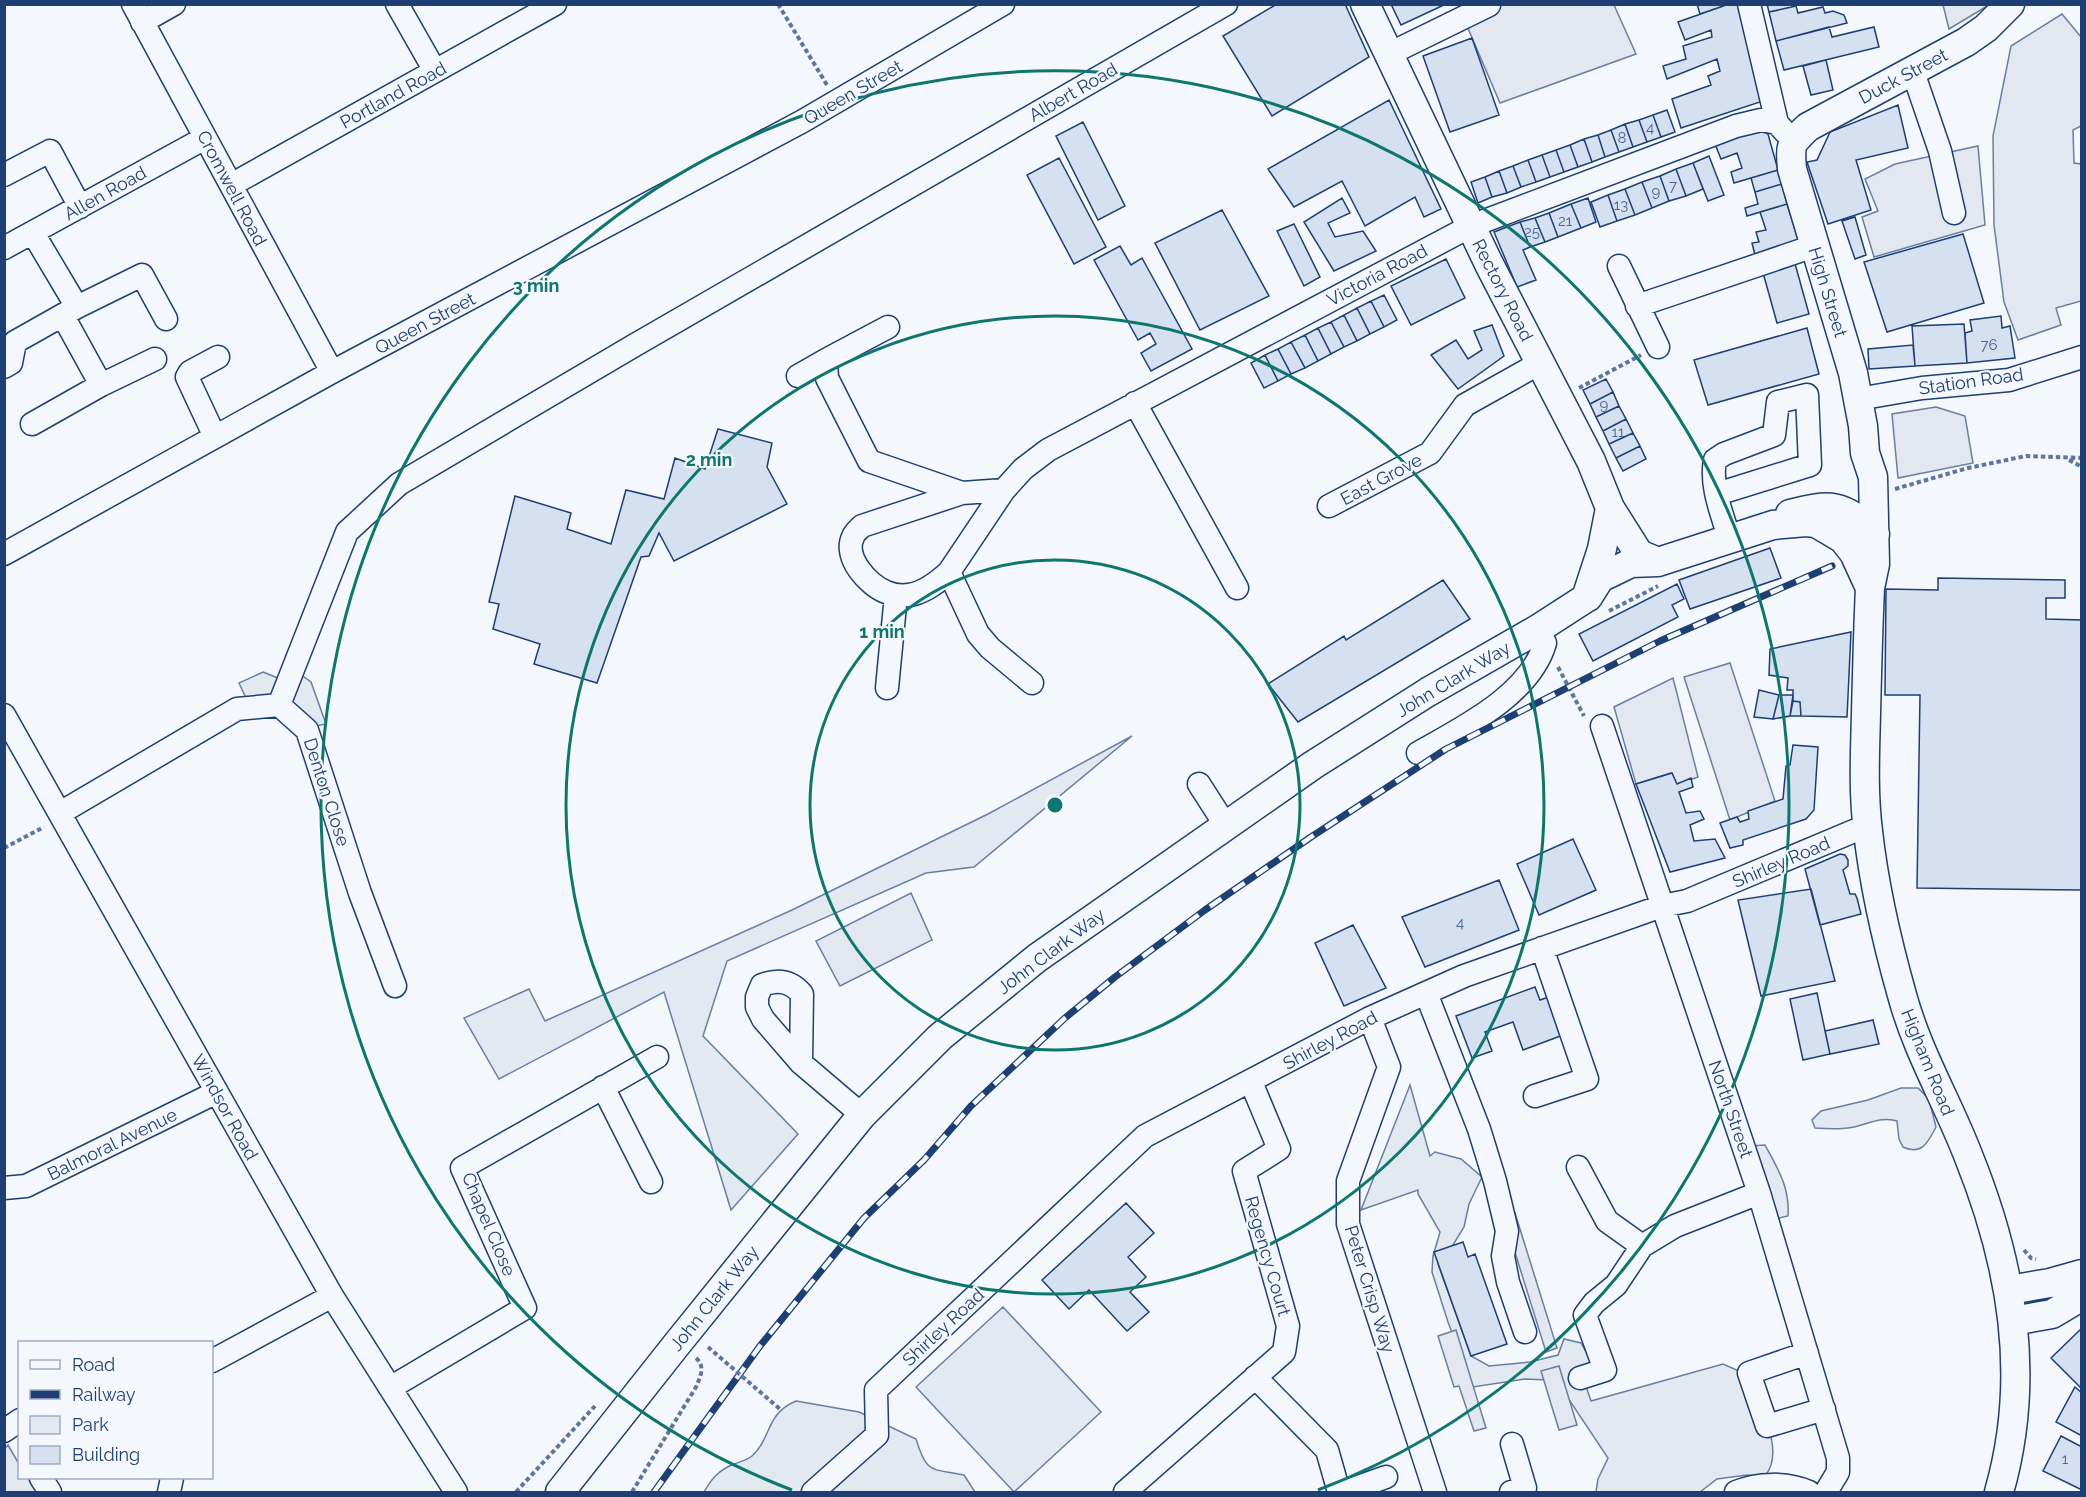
<svg xmlns="http://www.w3.org/2000/svg" width="2086" height="1497" font-family="Raleway,sans-serif">
<style>
.green{fill:#e3e9f0;stroke:#687fa3;stroke-width:1.5}
.parking{fill:#e3e8f0;stroke:#687fa3;stroke-width:1.5}
.building{fill:#d5e0f0;stroke:#1d3f73;stroke-width:1.5}
.lines{fill:none;stroke-linecap:round;stroke-linejoin:round}
.minor-casing{stroke:#1d3f73;stroke-width:25}
.major-casing{stroke:#1d3f73;stroke-width:31}
.path{stroke:#5e769c;stroke-width:4;stroke-dasharray:4.5 3;stroke-linecap:butt}
.minor{stroke:#f4f7fb;stroke-width:22}
.major{stroke:#f4f7fb;stroke-width:28}
.rail-casing{stroke:#1d3f73;stroke-width:7}
.rail{stroke:#f4f7fb;stroke-width:4.5;stroke-dasharray:14;stroke-linecap:butt}
.path-bridge{stroke:#5e769c;stroke-width:4;stroke-dasharray:4.5 3;stroke-linecap:butt}
.ring{fill:none;stroke:#0f766e;stroke-width:3}
.labels{text-anchor:middle;dominant-baseline:central;stroke-width:4.5;stroke-linejoin:round;paint-order:stroke}
.number-label{font-size:15px;fill:#4b6792}
.street-label{font-size:18px;fill:#1d3f73;stroke:#f4f7fb}
.centre{fill:#0f766e;stroke:#f4f7fb;stroke-width:3}
.ring-label{font-size:18px;text-anchor:middle;font-weight:bold;fill:#0f766e;stroke:#f4f7fb;stroke-width:4.5;stroke-linejoin:round;paint-order:stroke}
</style>
<rect width="100%" height="100%" fill="#f4f7fb"/>
<path class="green" d="M263,672L295,685L300,674L311,682L326,724L311,727L246,698L239,683Z
M1132,736L974,867L926,873L727,961L703,1036L798,1134L731,1210L664,992L499,1079L464,1018L529,989L545,1021L792,910L988,814Z
M1410,1085L1430,1156L1435,1152L1461,1159L1482,1177L1469,1204L1464,1227L1453,1245L1442,1255L1438,1264L1471,1356L1489,1366L1530,1362L1558,1355L1564,1339L1581,1343L1591,1361L1582,1374L1591,1401L1723,1364L1746,1374C1757,1401 1788,1452 1764,1477L1747,1475L1717,1479L1700,1492H1596L1598,1479L1608,1458L1564,1392L1548,1380L1525,1379L1473,1387L1448,1322L1432,1272L1433,1256L1440,1232L1418,1194V1190L1361,1210Z
M1901,1088H1918L1929,1099L1936,1127C1928,1142 1922,1156 1903,1147L1899,1139L1897,1121C1883,1116 1868,1124 1854,1127C1841,1130 1828,1129 1815,1128L1812,1120L1821,1111L1868,1100Z
M1765,1145C1778,1169 1790,1188 1788,1216L1771,1220L1750,1146Z
M1003,1307L1101,1412L1014,1492L916,1387Z
M796,1401L859,1412L916,1439C927,1475 931,1468 964,1475L975,1492H704C712,1478 719,1470 734,1464C740,1462 747,1460 752,1456C772,1438 765,1414 796,1401Z
M8,1445L19,1464L20,1478H28L37,1492H5V1448Z"/>
<path class="parking" d="M1458,5H1614L1636,54L1500,103Z
M1943,5V4L1989,5L1949,29Z
M2062,14L2081,37V126L2073,130L2074,163L2081,164V301L2056,308L2061,325L2018,340L2004,302L1994,225L1993,136L2011,46Z
M1978,146L1985,225L1874,257L1862,217L1878,211L1865,179L1895,164Z
M1936,407L1965,416L1973,463L1898,478L1892,414Z
M1730,663L1775,801L1730,820L1684,677Z
M1673,678L1698,777L1677,784L1671,773L1636,784L1614,707Z
M911,893L932,940L840,986L816,941Z
M1515,1213L1557,1348L1546,1352L1504,1217Z
M1456,1330L1486,1428L1474,1431L1459,1386L1454,1387L1438,1336Z
M1559,1366L1577,1425L1559,1430L1541,1371Z"/>
<path class="building" d="M1277,4H1345L1369,57L1272,116L1223,36Z
M1391,4H1446L1401,25Z
M1697,4H1729L1700,14Z
M1729,4H1738L1763,96L1760,102L1681,128L1672,99L1711,85L1708,76L1720,71L1717,59L1667,79L1663,66L1686,59L1683,46L1712,37L1711,30L1685,40L1678,22Z
M1767,4H1791L1792,7L1769,12Z
M1796,6L1798,13L1823,7L1825,13L1833,11L1844,15L1847,23L1776,41L1769,12Z
M1829,27L1832,37L1874,27L1879,47L1784,70L1776,41Z
M1472,38L1499,115L1450,132L1423,56Z
M1826,60L1833,90L1811,95L1803,66Z
M1389,100L1441,209L1424,217L1415,197L1365,226L1342,181L1294,207L1268,169Z
M1898,105L1908,148L1856,160L1871,210L1828,224L1807,162L1817,160L1830,132Z
M1667,110L1675,132L1661,137L1653,115Z
M1653,115L1661,137L1647,142L1639,120Z
M1639,120L1647,142L1633,147L1625,124Z
M1083,122L1125,206L1098,220L1056,136Z
M1625,124L1633,147L1619,152L1611,130Z
M1758,129L1768,134L1778,170L1734,183L1731,172L1742,168L1737,153L1721,159L1715,144Z
M1611,130L1619,152L1605,157L1598,135Z
M1598,135L1605,157L1592,162L1584,139Z
M1584,139L1592,162L1578,167L1570,145Z
M1570,145L1578,167L1564,172L1556,150Z
M1556,150L1564,172L1550,177L1542,155Z
M1542,155L1550,177L1536,182L1528,160Z
M1709,156L1724,195L1708,201L1693,163Z
M1059,158L1106,247L1074,264L1027,175Z
M1528,160L1536,182L1521,187L1513,166Z
M1693,163L1703,189L1686,196L1676,169Z
M1513,166L1521,187L1507,193L1499,171Z
M1676,169L1686,196L1669,201L1660,176Z
M1778,170L1782,184L1755,192L1751,178Z
M1499,171L1507,193L1492,197L1485,177Z
M1660,176L1669,201L1652,208L1642,182Z
M1485,177L1492,197L1478,203L1471,182Z
M1642,182L1652,208L1635,215L1625,189Z
M1782,184L1787,204L1747,216L1745,208L1758,204L1755,192Z
M1625,189L1635,215L1617,221L1608,195Z
M1608,195L1617,221L1600,227L1591,202Z
M1342,198L1350,213L1328,223L1335,237L1363,231L1376,251L1334,271L1304,222Z
M1588,198L1596,222L1581,228L1571,204Z
M1571,204L1581,228L1558,237L1549,213Z
M1787,204L1801,249L1755,255L1752,243L1759,242L1756,232L1766,230L1760,212Z
M1222,210L1269,296L1200,330L1155,243Z
M1549,213L1558,237L1545,242L1535,218Z
M1855,217L1866,255L1855,259L1842,221Z
M1535,218L1545,242L1530,247L1520,222Z
M1520,222L1530,247L1523,250L1536,280L1517,287L1494,232Z
M1294,224L1320,277L1304,286L1277,231Z
M1963,234L1984,303L1887,332L1864,262Z
M1120,246L1131,265L1142,258L1192,349L1151,371L1141,353L1156,344L1150,333L1138,340L1094,260Z
M1446,259L1465,298L1411,325L1391,286Z
M1794,260L1809,314L1777,323L1762,269Z
M1384,295L1397,320L1384,327L1371,301Z
M1371,301L1384,327L1370,334L1357,308Z
M1357,308L1370,334L1357,341L1344,315Z
M1344,315L1357,341L1344,347L1331,322Z
M2001,316L2002,328L2010,326L2015,358L1967,363L1965,333L1972,331L1970,320Z
M1331,322L1344,347L1331,354L1318,328Z
M1964,324L1967,363L1915,366L1912,326Z
M1492,325L1504,356L1458,389L1431,355L1456,340L1468,359L1482,350L1474,331Z
M1318,328L1331,354L1318,361L1305,335Z
M1807,328L1819,374L1708,405L1694,360Z
M1305,335L1318,361L1305,368L1291,342Z
M1291,342L1305,368L1291,374L1278,349Z
M1913,345L1915,366L1869,369L1868,349Z
M1278,349L1291,374L1278,381L1265,355Z
M1265,355L1278,381L1264,388L1251,363Z
M1606,379L1613,392L1590,404L1583,390Z
M1613,392L1619,406L1596,417L1590,404Z
M1619,406L1626,419L1603,431L1596,417Z
M1626,419L1633,433L1609,444L1603,431Z
M718,429L772,443L767,467L787,504L674,561L659,533L649,556L641,557L597,683L534,664L540,644L493,629L499,604L489,602L515,496L571,513L567,529L611,544L626,490L664,499L675,458L705,469Z
M1633,433L1640,446L1616,458L1609,444Z
M1640,446L1646,459L1623,471L1616,458Z
M1770,548L1781,578L1690,609L1679,580Z
M1938,578L2065,580V598H2046V619L2082,620V890L1917,888L1920,695H1885L1886,589L1938,590Z
M1443,580L1470,619L1298,722L1268,684L1344,636L1346,640Z
M1677,584L1684,599L1672,605L1678,617L1593,661L1579,634Z
M1851,632L1847,717L1801,716L1800,702L1793,701V690H1787L1788,678L1769,675L1770,649Z
M1759,690L1779,695L1773,719L1754,717Z
M1779,695H1793L1790,716L1773,719Z
M1793,701L1800,702L1801,716H1790Z
M1793,745L1818,747L1814,810L1806,819L1743,840V845L1730,848L1720,823L1737,817L1740,822L1749,819L1748,811L1783,799L1786,766L1790,765Z
M1672,773L1677,784L1691,778L1693,787L1679,792L1686,813L1700,811L1704,819L1690,825L1694,841L1715,839L1725,858L1670,872L1636,784Z
M1573,839L1596,890L1539,915L1517,864Z
M1840,854L1845,855L1848,860V866L1843,870L1850,894H1855L1857,898L1861,914L1820,925L1805,869Z
M1499,880L1519,930L1425,967L1402,917Z
M1811,889L1835,981L1761,996L1738,900Z
M1353,925L1386,988L1344,1006L1315,943Z
M1535,987L1540,1000L1549,997L1563,1035L1523,1050L1513,1022L1485,1032L1492,1051L1472,1058L1456,1016Z
M1817,993L1830,1054L1803,1060L1790,999Z
M1873,1020L1879,1044L1830,1054L1825,1031Z
M1126,1203L1154,1233L1128,1257L1146,1277L1130,1292L1149,1312L1127,1331L1089,1290L1069,1309L1042,1280Z
M1463,1242L1468,1257L1475,1254L1507,1344L1471,1356L1434,1252Z
M2082,1328V1389L2051,1358Z
M2075,1387L2082,1393V1436L2056,1422Z
M2061,1436L2082,1447V1490L2043,1471Z"/>
<g class="lines">
<defs>
<path id="minor" d="M133,4L332,372
M397,4L435,71
M1749,4L1777,123L1785,132
M142,22L174,4
M1387,55L1489,5
M1913,72L1940,151L1954,213
M4,175L50,151L80,207
M231,185L555,4
M33,233L77,307
M4,248L205,138
M1619,266L1658,347
M1637,306L1814,246
M63,316L101,385
M888,327L826,360L827,378L869,461L962,493
M4,367L11,363L15,342L77,307L142,275L166,319
M798,376L826,360
M1858,399L1922,388L2009,380L2082,357
M1135,403L1237,588
M32,424L101,385L155,359
M215,437L187,377L190,372L218,357
M1004,490L962,493L862,526C859,529 854,533 853,537C843,557 868,585 886,592C893,595 901,596 909,595C924,593 938,582 949,572L1004,490L1023,469L1048,450L1471,226L1736,126L1761,120L1777,123
M1717,494L1810,465L1807,395L1778,402L1774,435L1724,454L1715,460C1710,486 1722,514 1730,540
M1329,506L1430,453L1465,405L1540,363
M4,554L332,372L803,121L1003,4
M949,572L978,634L990,648L1032,683
M887,688L896,595
M279,705L347,532L399,484L635,345L1226,4
M4,715L332,1296L456,1492
M1602,726L1759,1193L1838,1458V1472L1826,1492
M1418,753C1462,728 1530,695 1545,643L1538,629
M1199,784L1226,826
M60,813L237,709L279,705L307,730L360,893L395,986
M1426,993L1479,1129L1495,1181L1507,1231L1503,1256L1508,1282L1525,1332
M1370,1018L1389,1067L1348,1181V1224L1435,1492
M801,1063L802,994C791,981 778,979 762,985L757,997V1007L763,1019L801,1063L862,1115
M603,1087L651,1182
M1535,1096L1587,1079L1542,948
M1578,1167L1607,1221L1642,1246L1675,1226L1759,1193
M4,1188L26,1186L217,1092
M1807,1353L1749,1373L1767,1426L1824,1409
M212,1361L332,1296
M1255,1377L1327,1450L1339,1492
M1580,1378L1605,1370L1585,1315L1594,1303L1616,1285L1642,1246
M390,1388L525,1308L462,1168L657,1057
M4,1431L20,1420
M41,1478L50,1492
M169,1492L172,1478
M813,1492L877,1435L876,1390L1145,1136L1370,1018L1464,976L1662,906L1687,901L1854,831L1867,830
M1125,1492L1284,1352L1288,1326L1244,1171L1279,1149L1251,1082
M1344,1492L1386,1477
M1511,1492L1525,1488L1512,1444
M1736,1492C1758,1483 1787,1482 1809,1492"/>
<path id="major" d="M1365,4L1489,264L1591,461L1610,508L1639,554L1658,562
M1790,514C1831,503 1843,504 1875,534
M1588,597L1600,578L1631,563L1658,562L1773,525L1806,522L1816,523L1843,539L1854,553L1870,588
M2009,1290L2050,1283L2082,1274
M2013,1321L2052,1314L2082,1296
M560,1492L677,1344L862,1115L940,1037L1037,958L1313,765L1428,692L1538,629L1586,598L1602,549L1610,508
M1999,1492C2032,1377 2012,1264 1968,1155C1947,1101 1917,1051 1902,995C1887,942 1874,886 1868,831C1863,792 1865,753 1866,714C1867,672 1868,630 1870,588L1875,564L1873,477L1865,453L1863,426L1853,373L1792,169C1790,144 1790,144 1808,127L1966,42L1986,28L2010,4"/>
</defs>
<use href="#minor" class="minor-casing"/>
<use href="#major" class="major-casing"/>
<path class="path" d="M778,4L827,85
M1579,388L1641,355
M2069,460L2082,467
M1895,489L1968,468L2026,456L2082,458
M1609,611L1658,586
M1558,667L1584,716
M4,848L44,827
M2024,1250L2031,1258L2036,1259
M516,1492L595,1406
M632,1492L696,1387C700,1377 706,1367 696,1358"/>
<use href="#minor" class="minor"/>
<use href="#major" class="major"/>
<defs>
<path id="rail" d="M654,1492L760,1346L864,1218L924,1160L971,1106L1065,1018L1115,977L1205,910L1311,837L1446,749L1660,641L1832,566"/>
</defs>
<use href="#rail" class="rail-casing"/>
<use href="#rail" class="rail"/>
<path class="path-bridge" d="M708,1347L781,1410"/>
</g>
<g class="ring">
<circle cx="1055" cy="805" r="245"/>
<circle cx="1055" cy="805" r="489"/>
<path d="M792 1490A734 734 0 1 1 1318 1490"/>
</g>
<g class="labels">
<g class="number-label">
<text x="1650" y="128">4</text>
<text x="1622" y="138">8</text>
<text x="1673" y="186">7</text>
<text x="1656" y="192">9</text>
<text x="1621" y="205">13</text>
<text x="1565" y="221">21</text>
<text x="1532" y="232">25</text>
<text x="1989" y="345">76</text>
<text x="1604" y="405">9</text>
<text x="1618" y="432">11</text>
<text x="1460" y="923">4</text>
<text x="2065" y="1459">1</text>
</g>
<g class="street-label">
<text transform="translate(1903 76) rotate(-28)">Duck Street</text>
<text transform="translate(853 92) rotate(-30)">Queen Street</text>
<text transform="translate(1073 92) rotate(-30)">Albert Road</text>
<text transform="translate(393 95) rotate(-29)">Portland Road</text>
<text transform="translate(232 188) rotate(62)">Cromwell Road</text>
<text transform="translate(105 193) rotate(-29)">Allen Road</text>
<text transform="translate(1377 275) rotate(-28)">Victoria Road</text>
<text transform="translate(1503 290) rotate(63)">Rectory Road</text>
<text transform="translate(1828 292) rotate(73)">High Street</text>
<text transform="translate(425 323) rotate(-28)">Queen Street</text>
<text transform="translate(1971 381) rotate(-8)">Station Road</text>
<text transform="translate(1381 479) rotate(-28)">East Grove</text>
<text transform="translate(1453 679) rotate(-31)">John Clark Way</text>
<text transform="translate(327 792) rotate(72)">Denton Close</text>
<text transform="translate(1781 862) rotate(-23)">Shirley Road</text>
<text transform="translate(1051 951) rotate(-37)">John Clark Way</text>
<text transform="translate(1330 1040) rotate(-28)">Shirley Road</text>
<text transform="translate(1928 1062) rotate(68)">Higham Road</text>
<text transform="translate(225 1107) rotate(61)">Windsor Road</text>
<text transform="translate(1731 1109) rotate(71)">North Street</text>
<text transform="translate(112 1144) rotate(-26)">Balmoral Avenue</text>
<text transform="translate(489 1224) rotate(67)">Chapel Close</text>
<text transform="translate(1268 1256) rotate(74)">Regency Court</text>
<text transform="translate(1370 1289) rotate(73)">Peter Crisp Way</text>
<text transform="translate(714 1298) rotate(-51)">John Clark Way</text>
<text transform="translate(943 1327) rotate(-43)">Shirley Road</text>
</g>
</g>
<circle cx="1055" cy="805" r="9" class="centre"/>
<g class="ring-label">
<text x="536" y="292">3 min</text>
<text x="709" y="466">2 min</text>
<text x="882" y="638">1 min</text>
</g>
<rect width="2086" height="1497" fill="none" stroke="#1d3f73" stroke-width="12"/>
<rect x="18" y="1341" width="195" height="138" fill="#f4f7fb" stroke="#9eadc5" stroke-width="1.5"/>
<rect x="30" y="1360" width="30" height="9" fill="#f4f7fb" stroke="#9eadc5" stroke-width="1.5"/>
<text x="72" y="1371" font-size="18" fill="#1d3f73">Road</text>
<rect x="30" y="1390" width="30" height="9" fill="#1d3f73" stroke="#9eadc5" stroke-width="1.5"/>
<text x="72" y="1401" font-size="18" fill="#1d3f73">Railway</text>
<rect x="30" y="1416" width="30" height="18" fill="#e3e9f0" stroke="#9eadc5" stroke-width="1.5"/>
<text x="72" y="1431" font-size="18" fill="#1d3f73">Park</text>
<rect x="30" y="1446" width="30" height="18" fill="#d5e0f0" stroke="#9eadc5" stroke-width="1.5"/>
<text x="72" y="1461" font-size="18" fill="#1d3f73">Building</text>
</svg>
